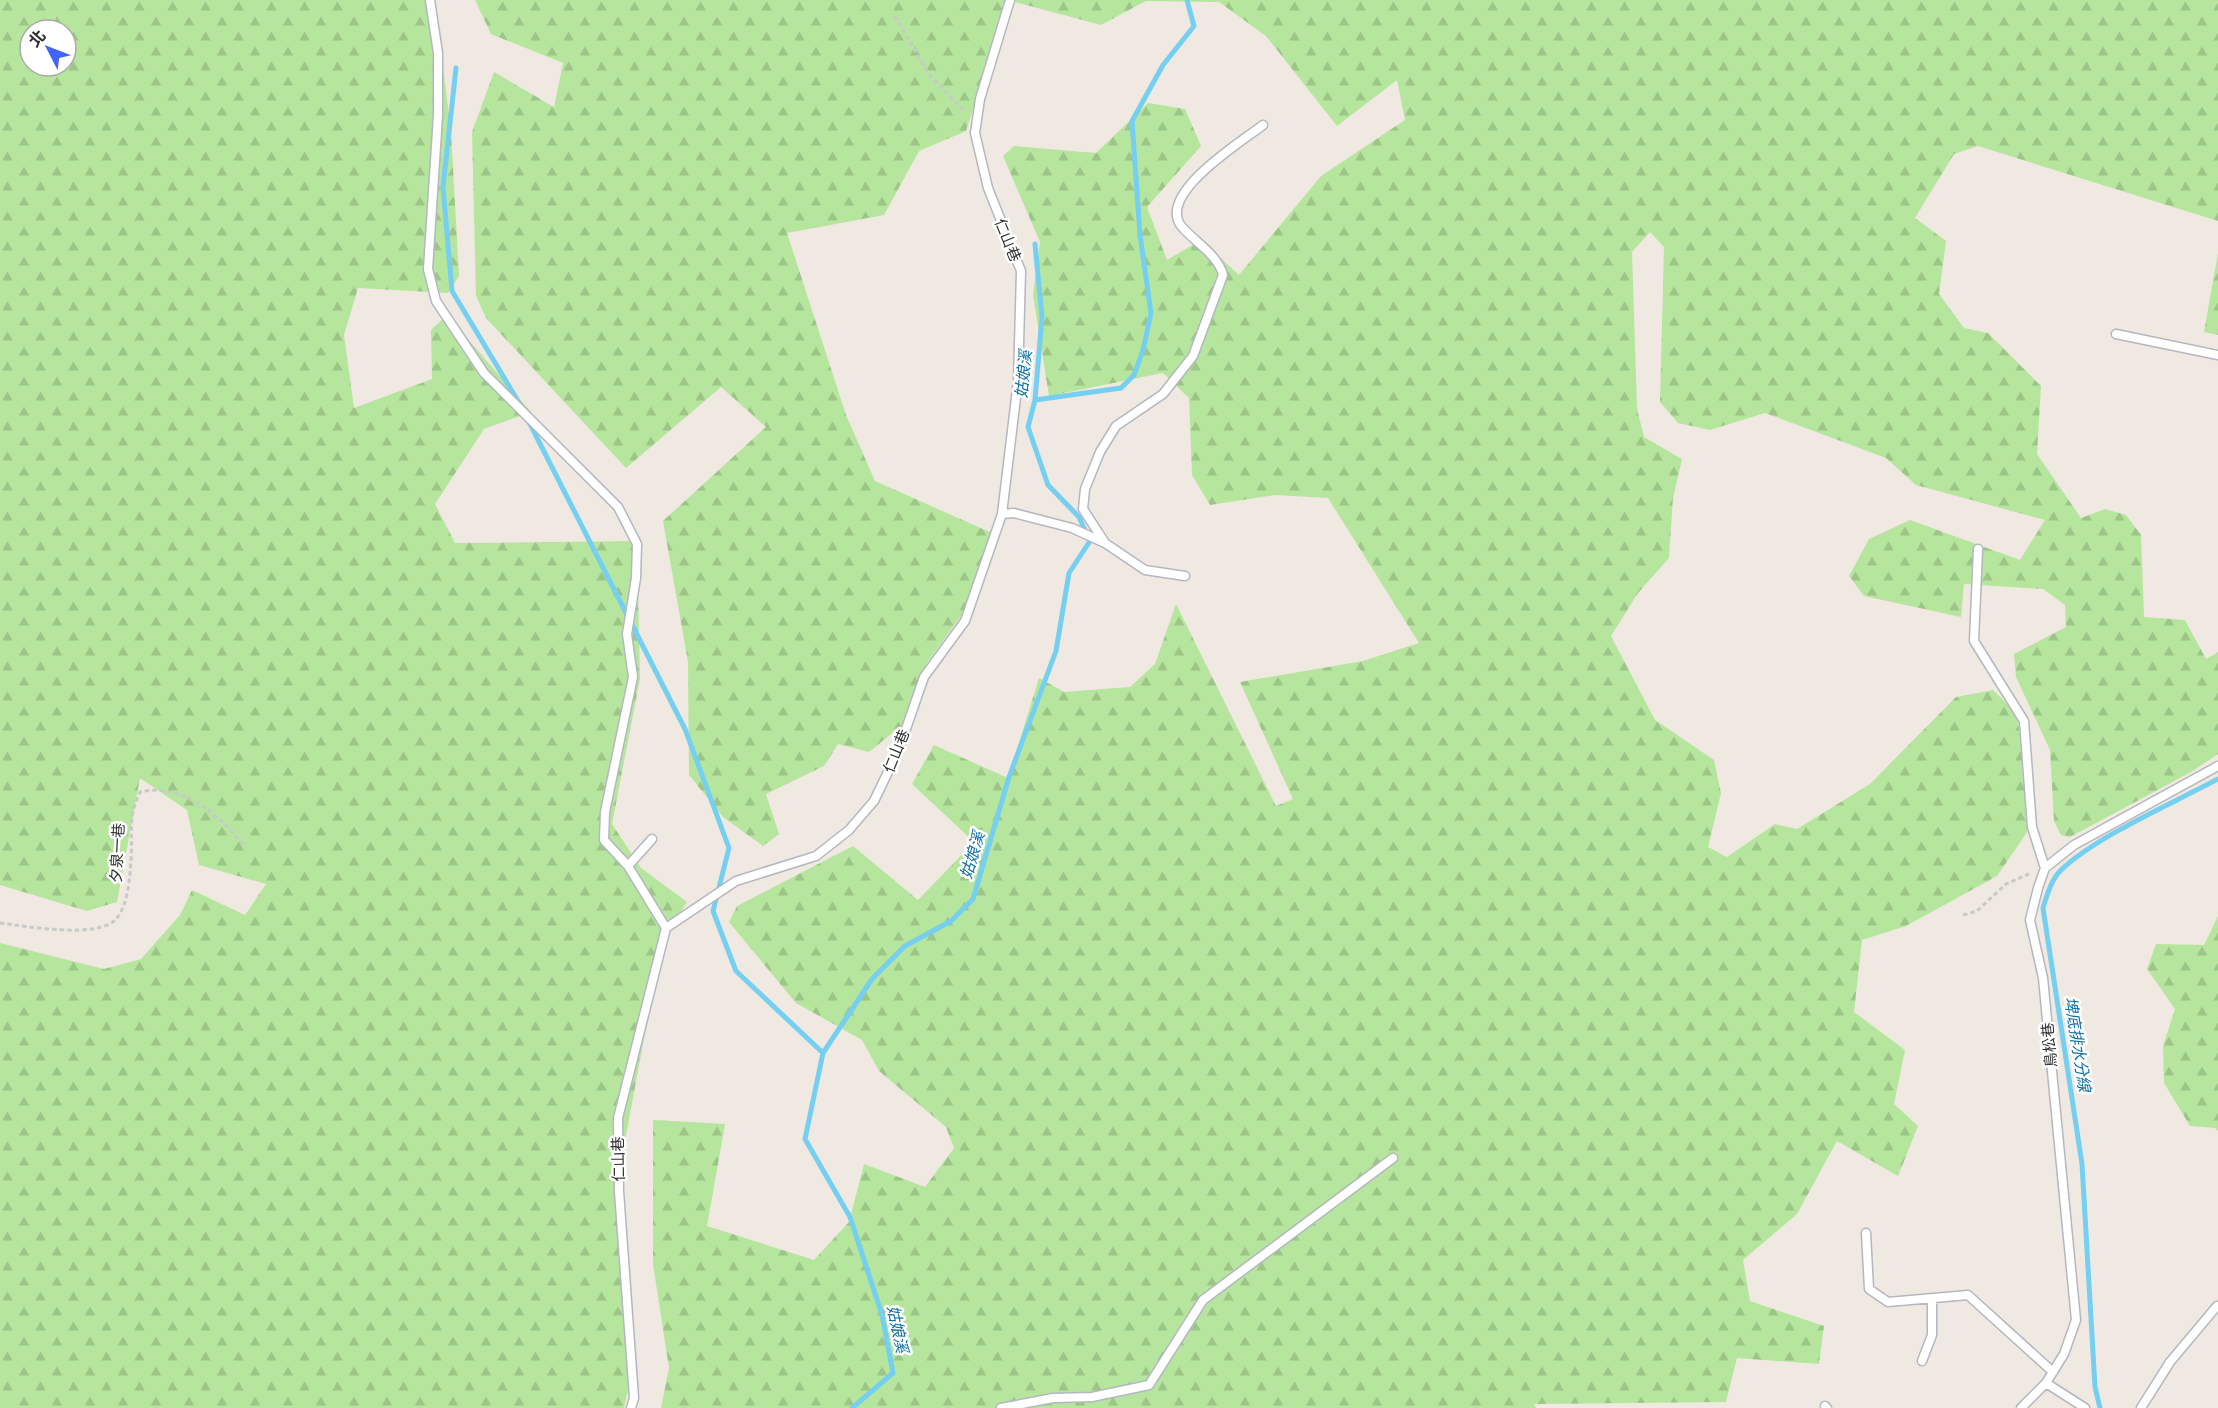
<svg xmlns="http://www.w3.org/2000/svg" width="2218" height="1408" font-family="Mulish,'Noto Sans TC',sans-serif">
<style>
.forest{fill:url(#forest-firs);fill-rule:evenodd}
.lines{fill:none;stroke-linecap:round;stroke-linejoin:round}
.stream{stroke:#75cff0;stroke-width:5}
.service-casing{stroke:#b4b7c1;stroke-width:11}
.path{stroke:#c9c9c9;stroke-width:3;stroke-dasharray:4.5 3;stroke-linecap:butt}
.service{stroke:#fff;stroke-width:8}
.labels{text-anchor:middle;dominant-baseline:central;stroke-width:5;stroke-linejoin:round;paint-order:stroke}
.street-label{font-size:15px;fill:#2e2e2e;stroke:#fff}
.water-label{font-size:16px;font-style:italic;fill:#0d6fa3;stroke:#fff}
</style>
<defs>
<pattern id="forest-firs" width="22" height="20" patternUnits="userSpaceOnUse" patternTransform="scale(1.5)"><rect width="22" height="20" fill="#b6e59e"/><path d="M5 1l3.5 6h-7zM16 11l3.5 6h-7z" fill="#9dc588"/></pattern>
</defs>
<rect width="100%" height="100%" fill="#efe9e1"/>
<path class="forest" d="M0,0H435L451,132L459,276L448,293L358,288L344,335L354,408L432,379L431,330L447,315L531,412L484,429L435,504L455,543L637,541L640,679L612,824L641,868L687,902L668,931L654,985L619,1173L630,1380L624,1408H0V943L104,969L141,959L180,915L192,890L245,915L266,884L199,865L187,810L140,778L117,902L87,911L0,885ZM30,30H66V66H30Z
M475,0H1008L966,131L919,151L884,215L787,233L846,415L875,481L994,534L975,597L926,664L912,717L869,752L838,744L824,766L766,794L779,834L763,846L723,817L689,775L688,662L663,521L766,427L721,387L626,468L486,318L476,296L472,132L494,72L554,107L563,63L491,34Z
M1008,0H2218V221L1978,146L1954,154L1915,218L1946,241L1939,294L1964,328L1988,333L2041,386L2037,454L2081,518L2105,509L2126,515L2141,535L2144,617L2185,620L2206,659L2218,652V754L2191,772L2070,837L2061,835L2054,821L2050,750L2016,677L2014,654L2066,627L2065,605L2043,589L1964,584L1961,617L1864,596L1849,576L1869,539L1910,520L2020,560L2045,520L1916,485L1886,458L1765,413L1710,430L1678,423L1660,402L1664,247L1650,232L1632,252L1637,409L1644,437L1682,459L1673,498L1669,558L1638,593L1611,636L1655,720L1714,760L1721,793L1708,847L1727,857L1775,824L1797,829L1870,784L1956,697L1993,690L2016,713L2036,819L1997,876L1906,926L1862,940L1854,1012L1905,1050L1894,1104L1918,1126L1898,1176L1837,1141L1797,1214L1743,1260L1750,1301L1824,1326L1819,1364L1737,1358L1726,1402L1534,1404L1536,1408H661L669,1368L653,1264V1120L725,1124L707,1226L814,1260L849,1222L864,1164L925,1187L954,1148L946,1127L879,1071L862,1040L796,1003L729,922L737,906L853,846L918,900L974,842L912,784L934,745L1008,778L1039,678L1064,692L1130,687L1155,664L1176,604L1276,806L1293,799L1240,682L1363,661L1419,643L1328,498L1275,495L1210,505L1192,475L1189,398L1163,373L1049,396L1033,295L1040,242L1003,156L1014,146L1096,153L1148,103L1185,109L1201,146L1147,207L1167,260L1201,240L1239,275L1321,176L1405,120L1397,80L1337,126L1266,36L1219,2L1146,1L1101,25Z
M2218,253V335L2204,332Z
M2218,916V1131L2215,1128L2190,1126L2164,1083L2163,1046L2175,1009L2147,969L2156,944L2204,945Z"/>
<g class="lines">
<path class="stream" d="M456,68L443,187L452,291L521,406
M1035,400L1121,388L1134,375L1143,350L1151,313L1140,235L1132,121L1163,65L1194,26L1187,0
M528,420L685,729L729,848L713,911L736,971L823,1053
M852,1408L893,1373L882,1315L850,1217L805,1139L823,1053L872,979L905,946L951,921L973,899L1009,777L1056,651L1069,573L1090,541L1079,517L1048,485L1028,427L1035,400L1042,317L1035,244
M2100,1408L2095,1387L2082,1164L2043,908C2047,895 2051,880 2061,870C2097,836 2173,803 2218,779"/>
<defs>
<path id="service" d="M430,0L438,53V115L428,269L436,301L484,373L618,507L637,544L636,578L627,634L633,677L605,812L604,840L628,866L666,928
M2116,334L2218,355
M1002,514L1014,513L1072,528L1105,543L1145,570L1185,576
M1105,543L1083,509L1085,489L1100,452L1116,426L1163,394L1193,356L1223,275C1218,255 1196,243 1182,227C1155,195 1241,142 1263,125
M1978,549L1974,641L2024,721L2032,827L2045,868
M628,866L652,839
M1866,1233L1869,1289L1888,1302L1968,1295L2053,1372
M1922,1361L1932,1335V1300
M2046,1383L2085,1408
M1825,1406L1827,1408
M631,1408L634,1398L619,1191L618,1118L666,928L736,881L816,856L849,830L874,801L899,749L924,677L965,621L1002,514L1018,381L1021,271L988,188L975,133L980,99L1010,0
M1001,1408L1053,1398L1092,1397L1149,1385L1203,1300L1393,1158
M2021,1408L2046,1383L2064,1354L2076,1320L2043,978L2030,920L2038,888L2045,868L2074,845L2218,766
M2141,1408L2170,1362L2217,1306"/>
</defs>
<use href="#service" class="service-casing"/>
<path class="path" d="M895,16L928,73L964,111
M1963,915L1977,911L2006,884L2029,874
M0,923C25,926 100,940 117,918C128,904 130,878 131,860C133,833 127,819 140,792C179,782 221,815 244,846"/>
<use href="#service" class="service"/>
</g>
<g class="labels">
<g class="street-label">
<text transform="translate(1008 240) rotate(68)">仁山巷</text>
<text transform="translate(896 751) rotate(-68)">仁山巷</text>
<text transform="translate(117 853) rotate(-87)">夕泉一巷</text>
<text transform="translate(2049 1045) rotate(-95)">鳥松巷</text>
<text transform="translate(618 1159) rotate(-91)">仁山巷</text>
</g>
<g class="water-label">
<text transform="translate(1023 374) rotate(-84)">姑娘溪</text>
<text transform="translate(972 855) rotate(-73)">姑娘溪</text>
<text transform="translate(2078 1044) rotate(81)">埤底排水分線</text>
<text transform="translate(898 1329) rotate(78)">姑娘溪</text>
</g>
</g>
<g transform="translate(48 48) rotate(312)"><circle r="28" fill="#ffffff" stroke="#ababab" stroke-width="1.5"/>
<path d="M0-4.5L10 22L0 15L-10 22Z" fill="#4264fb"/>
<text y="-9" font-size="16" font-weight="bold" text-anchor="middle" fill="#2e2e2e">北</text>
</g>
</svg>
